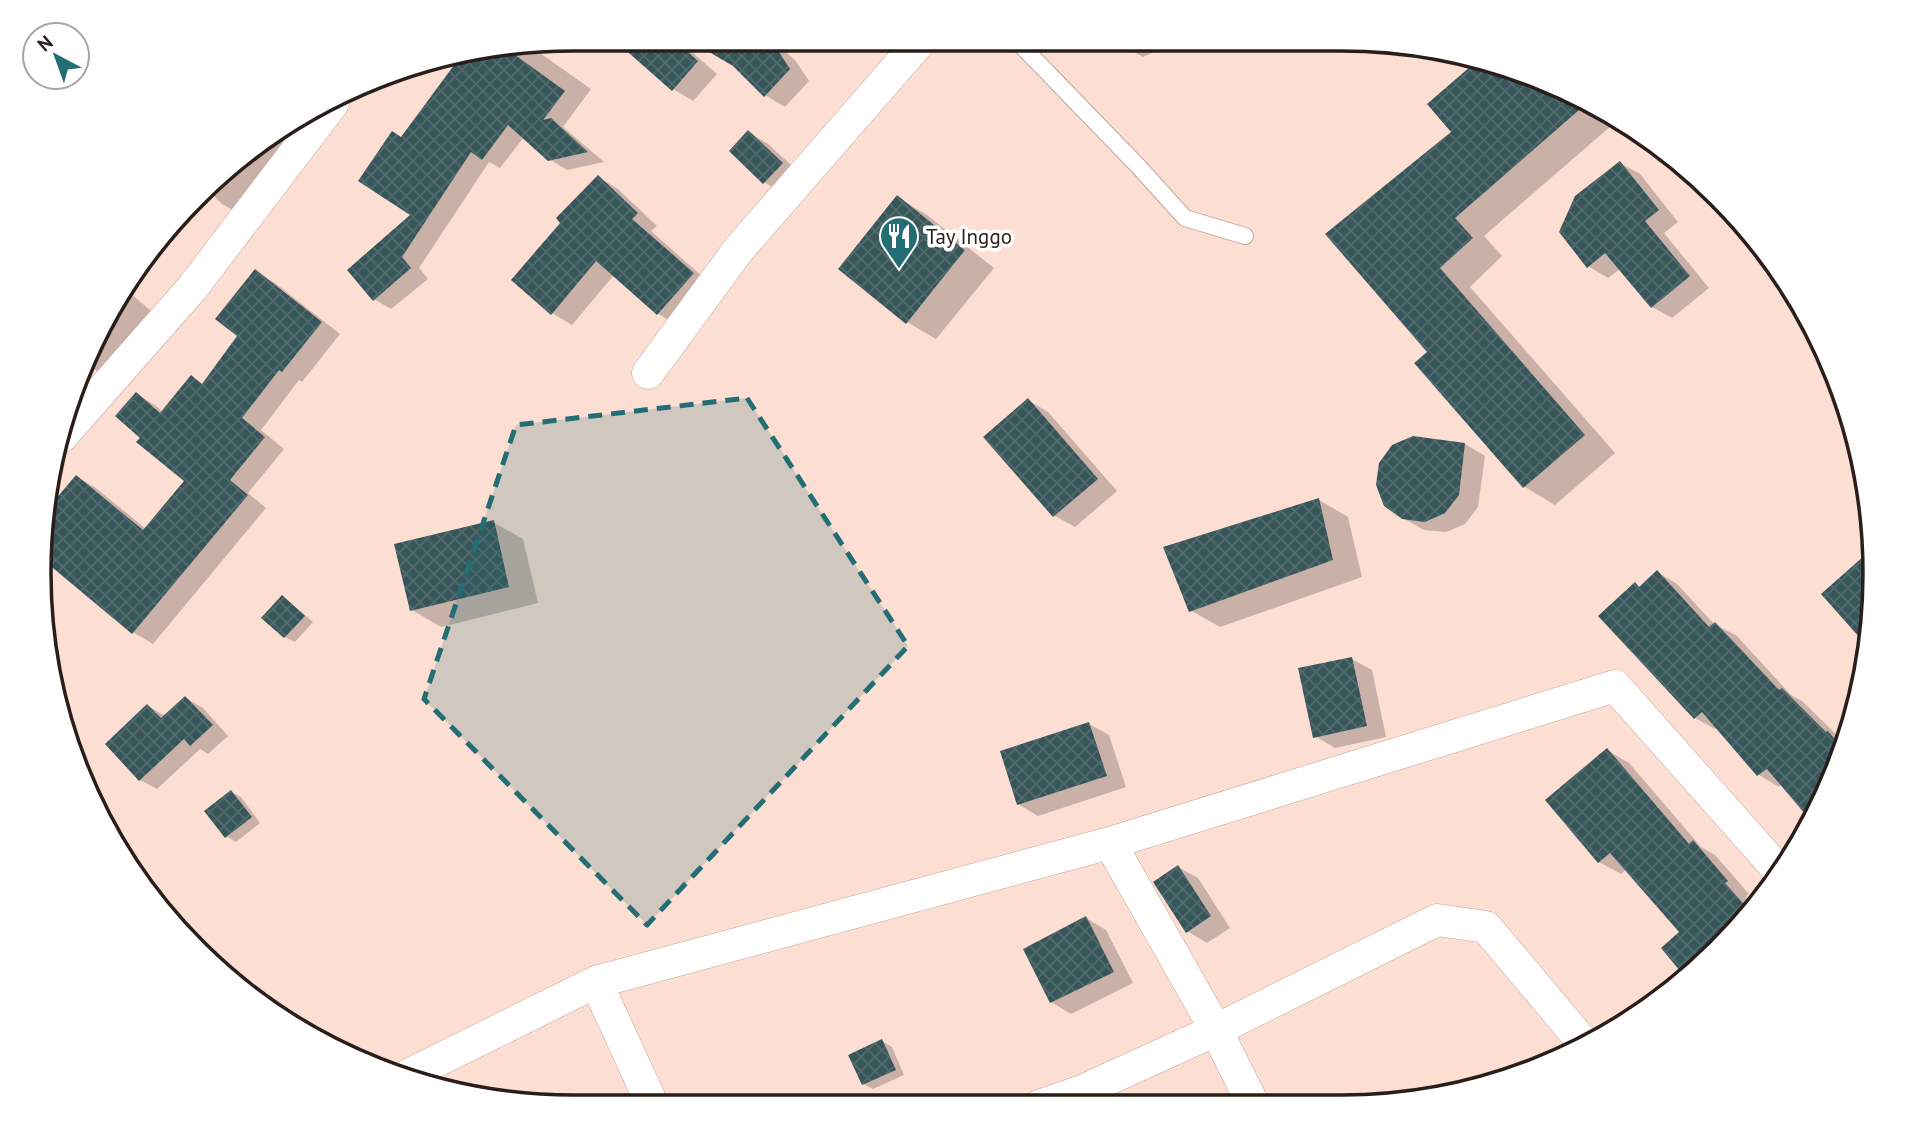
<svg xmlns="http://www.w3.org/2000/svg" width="1914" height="1146" font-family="'PT Sans',sans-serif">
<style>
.shadow{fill:#0003}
.building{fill:url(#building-cross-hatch)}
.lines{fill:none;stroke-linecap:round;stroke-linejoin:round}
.service-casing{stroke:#c4a79c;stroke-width:18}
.minor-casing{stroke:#c4a79c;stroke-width:33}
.service{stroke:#fff;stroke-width:16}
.minor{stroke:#fff;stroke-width:32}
.marked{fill:#236d75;fill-opacity:0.2;stroke:#236d75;stroke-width:5;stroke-dasharray:14 9;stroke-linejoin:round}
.labels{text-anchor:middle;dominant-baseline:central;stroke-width:7;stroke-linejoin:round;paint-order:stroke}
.poi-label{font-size:21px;fill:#291e1a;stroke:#fff;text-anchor:start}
.rim{fill:none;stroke:#291e1a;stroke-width:3.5}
</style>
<defs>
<pattern id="building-cross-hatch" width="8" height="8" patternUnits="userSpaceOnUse" patternTransform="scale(1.75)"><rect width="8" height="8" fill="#37565a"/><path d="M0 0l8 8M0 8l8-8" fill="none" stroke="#526a6d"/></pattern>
</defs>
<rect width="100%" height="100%" fill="#fcded2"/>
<path class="shadow" d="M617,39H677L717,74L693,101L673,89Z
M711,39H770L795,60L809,81L785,107L765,95L734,65L704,47Z
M1112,39H1169L1172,44L1143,57Z
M530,46L591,89L563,127L604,162L567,170L549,159L524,137L500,168L489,162L419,268L428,279L391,309L374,299L413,215L402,138L482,54Z
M1480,60L1513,67L1619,119L1484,236L1502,256L1470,287L1615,453L1555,505L1525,487L1417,363L1429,352L1454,132L1430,104Z
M298,122L303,126L242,215L222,204L207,189L248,149Z
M748,132L768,144L802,175L784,194L764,182Z
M1620,163L1640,174L1678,222L1664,233L1709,288L1672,318L1652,307L1620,269L1608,278L1588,266Z
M598,177L618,189L657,226L651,231L713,286L678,325L658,314L614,275L572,325L552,313Z
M898,198L927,215L994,268L936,339L907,322Z
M255,272L275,283L340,334L302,382L299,380L261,430L284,449L248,493L266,508L153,644L133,632L41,556L49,511L77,477L96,488L146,529L186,481L142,437L137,394L156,406L163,412L192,378L203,384L239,336Z
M126,290L161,319L112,379L94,369L72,391Z
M1028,400L1048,412L1117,491L1075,527L1055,516L986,437Z
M1465,444L1485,456L1478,507L1465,524L1446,532L1424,530L1403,518Z
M1319,500L1348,517L1362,577L1220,627L1190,610Z
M493,522L523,539L538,603L441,627L412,610Z
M1873,550L1875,573L1868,644L1823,594Z
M1657,572L1677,584L1715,625L1736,635L1791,695L1802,701L1845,743L1835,778L1812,820L1782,784L1779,787L1759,775L1717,727L1715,729L1695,718L1635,584L1641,587Z
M282,597L291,603L313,622L295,642L285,637L264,617Z
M1352,659L1372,670L1386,737L1335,748L1315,736Z
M186,698L203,708L228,736L208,754L200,749L157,789L140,780L148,706L165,716Z
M1089,724L1109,735L1126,787L1038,816L1018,804Z
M1607,750L1629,763L1701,847L1715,855L1749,894L1746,896L1755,907L1719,951L1687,976L1664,948L1682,932L1627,869L1621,874L1599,862Z
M231,792L241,797L260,823L236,842L226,836Z
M1178,867L1198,878L1230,928L1207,943L1187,931Z
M1086,918L1106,930L1133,983L1071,1014L1051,1002Z
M882,1041L892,1047L904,1075L873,1089L863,1084Z"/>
<path class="building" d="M613,39H673L698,61L672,91Z
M687,39H766L775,46L790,69L764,97L733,66Z
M507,49L565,91L543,120L551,118L588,152L548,161L508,125L482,160L471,152L402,257L411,268L373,301L347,270L410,215L358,181L392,131L401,137L460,57Z
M1478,60L1513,67L1587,103L1455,218L1473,238L1440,268L1585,435L1523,488L1414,363L1427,352L1325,234L1451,132L1427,104Z
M748,130L783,163L763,184L729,151Z
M1620,161L1659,210L1645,221L1690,276L1651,308L1605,253L1587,268L1559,232L1575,196Z
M598,175L638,213L632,219L694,273L657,315L596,261L551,315L511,280L560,223L556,218Z
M897,195L965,250L906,324L838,269Z
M255,269L322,322L282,372L279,370L242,418L265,437L230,480L248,495L132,634L41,558L49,507L76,475L143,530L184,481L136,442L140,438L115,416L136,392L160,413L191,375L202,384L237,336L215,319Z
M1028,398L1098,479L1053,517L983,437Z
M1413,436L1465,443L1459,495L1445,513L1425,522L1402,519L1384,506L1376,485L1379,463L1392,445Z
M1319,498L1333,560L1189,612L1163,547Z
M494,520L509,587L410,611L394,544Z
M1873,548L1875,573L1868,647L1821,594Z
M1657,570L1709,627L1715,622L1779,690L1782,688L1826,732L1828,731L1843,749L1835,778L1811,821L1767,769L1757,776L1702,712L1694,719L1598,616L1635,582L1639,587Z
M282,595L305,616L284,638L261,618Z
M1352,657L1367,726L1313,738L1298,668Z
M185,696L213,725L190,746L184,739L139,781L105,744L147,704L161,718Z
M1089,722L1107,776L1017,805L1000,751Z
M1607,748L1689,844L1693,840L1728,881L1725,883L1751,912L1719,951L1685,977L1661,948L1679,932L1610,853L1598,863L1545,800Z
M231,790L252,817L225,838L204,811Z
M1178,865L1211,916L1186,933L1153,882Z
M1086,916L1114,972L1050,1003L1023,949Z
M882,1039L896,1070L862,1085L848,1055Z"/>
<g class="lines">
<defs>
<path id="service" d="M1015,39L1138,166L1185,218L1245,236"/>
<path id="minor" d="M648,373L739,249L922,39
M61,437L193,287L333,103
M1110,843L1216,1030L1437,920L1486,927L1586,1046
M596,982L653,1106
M400,1079L596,982L1110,843L1615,686L1782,874
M1039,1106L1082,1091L1216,1030L1254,1106"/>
</defs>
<use href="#service" class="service-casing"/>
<use href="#minor" class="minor-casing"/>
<use href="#service" class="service"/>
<use href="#minor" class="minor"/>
</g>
<path class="marked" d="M747,398L908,646L647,925L424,699L516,425Z"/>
<defs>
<symbol id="restaurant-pin" viewBox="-11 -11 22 30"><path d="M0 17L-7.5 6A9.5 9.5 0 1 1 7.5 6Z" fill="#236d75" stroke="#fff"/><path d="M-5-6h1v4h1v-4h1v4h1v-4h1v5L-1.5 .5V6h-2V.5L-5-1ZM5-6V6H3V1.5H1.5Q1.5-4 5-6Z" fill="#fff"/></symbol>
</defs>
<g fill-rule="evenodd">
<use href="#restaurant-pin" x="877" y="214" width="44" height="60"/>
</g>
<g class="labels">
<g class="poi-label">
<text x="926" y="236">Tay Inggo</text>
</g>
</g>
<path d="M0 0H1914V1146H0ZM573 51H1341A522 522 0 0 1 1863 573V573A522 522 0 0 1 1341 1095H573A522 522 0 0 1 51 573V573A522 522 0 0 1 573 51Z" fill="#fff" fill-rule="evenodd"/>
<path class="rim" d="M573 51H1341A522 522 0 0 1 1863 573V573A522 522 0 0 1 1341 1095H573A522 522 0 0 1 51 573V573A522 522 0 0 1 573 51Z"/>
<g transform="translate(56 56) rotate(319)"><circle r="33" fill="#ffffff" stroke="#a9a5a3" stroke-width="2"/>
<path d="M0-5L12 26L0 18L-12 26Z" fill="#236d75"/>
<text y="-10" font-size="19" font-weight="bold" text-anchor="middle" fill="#291e1a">N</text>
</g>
</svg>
